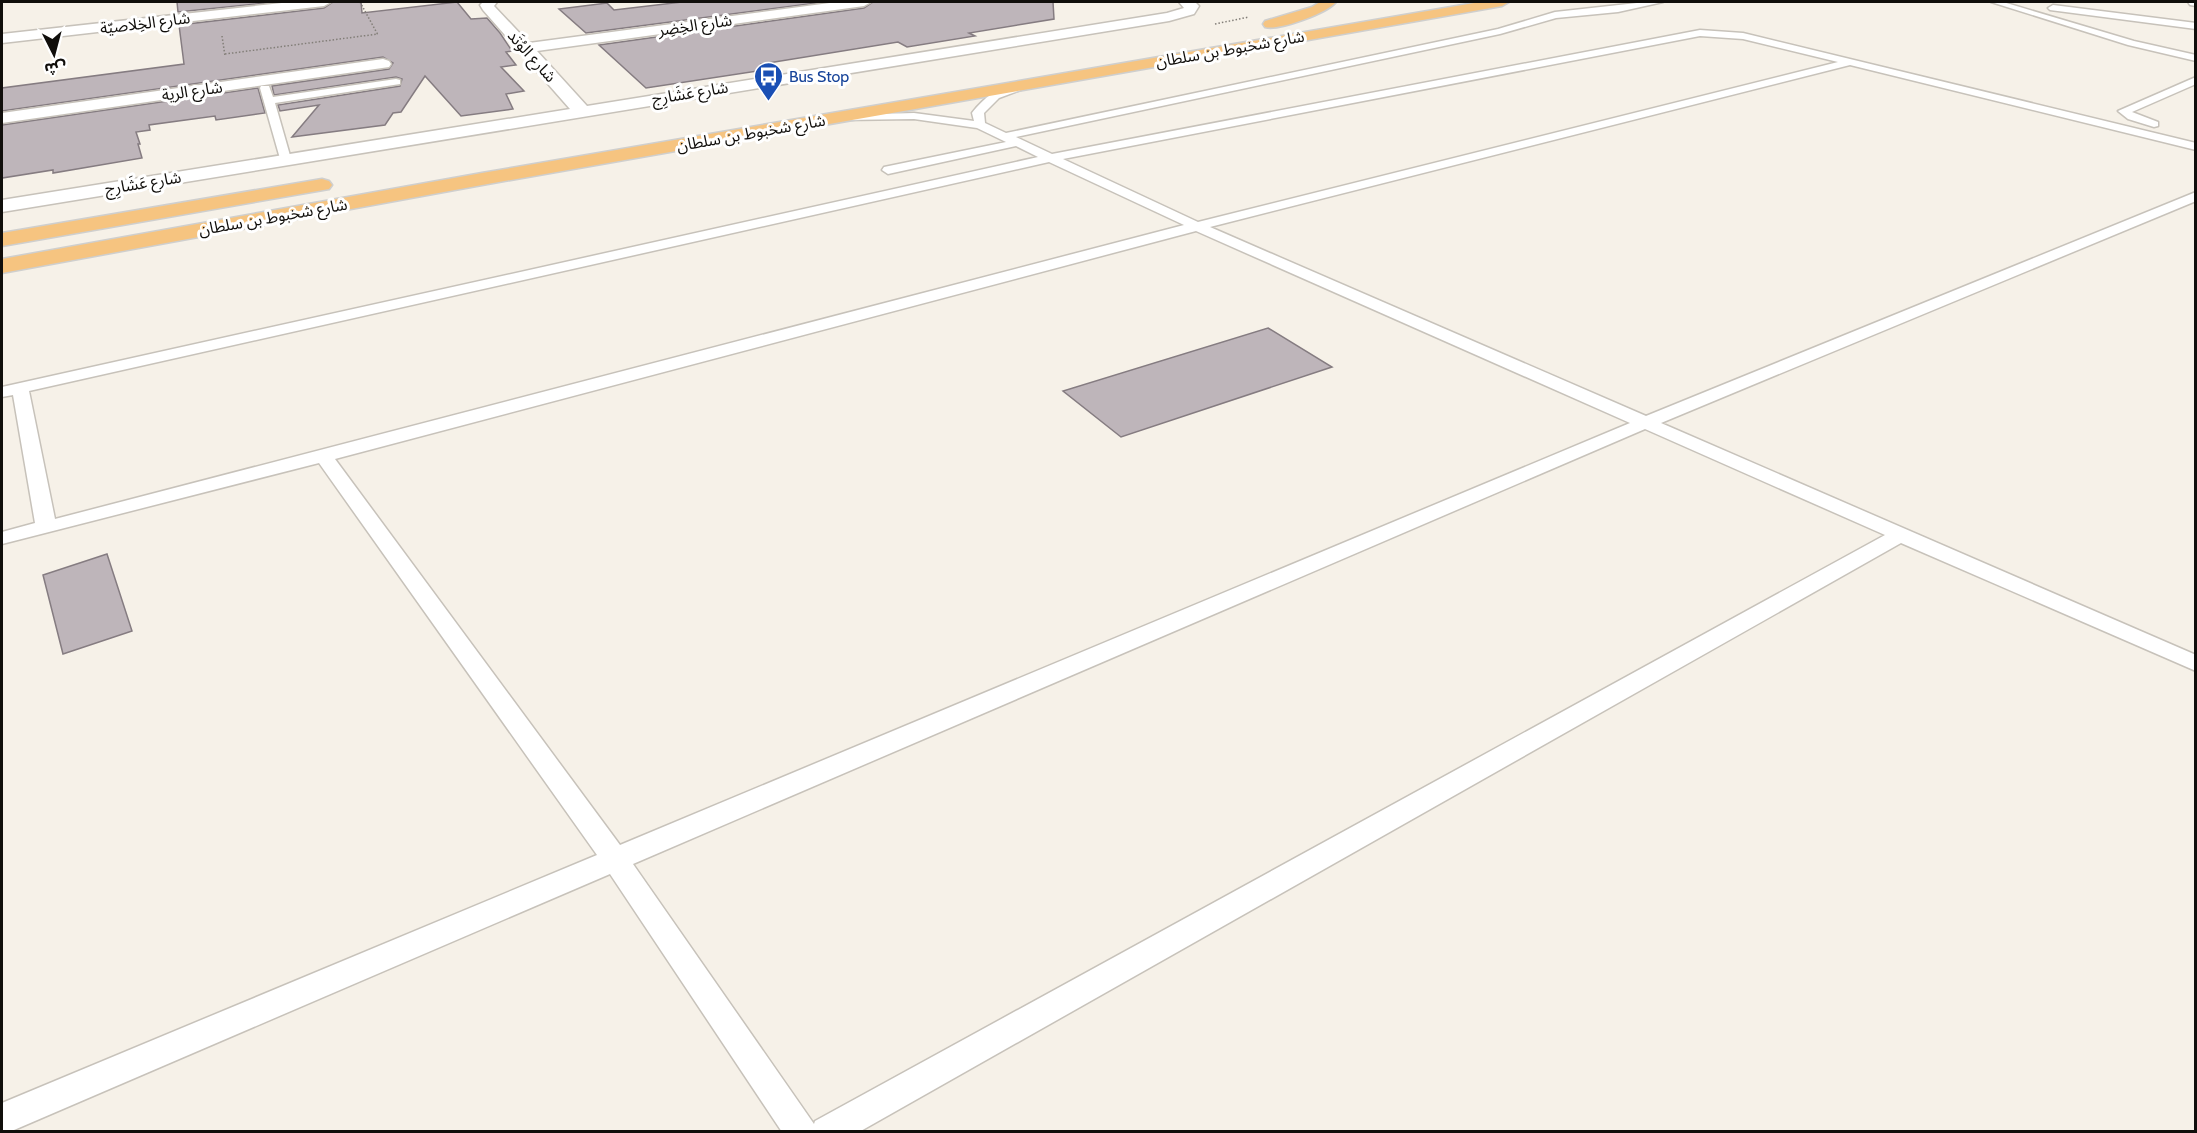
<svg xmlns="http://www.w3.org/2000/svg" width="2197" height="1133" font-family="Cabin,'Noto Sans Arabic',sans-serif">
<style>
.building{fill:#beb5ba;stroke:#857c81;stroke-width:1.5}
.lines{fill:none;stroke-linecap:round;stroke-linejoin:round}
.lane-casing{stroke:#c7c2ba;stroke-width:3}
.street-casing{stroke:#c7c2ba;stroke-width:3}
.primary-casing{stroke:#cfcfce;stroke-width:3}
.path{stroke:#827e78;stroke-width:1.5;stroke-dasharray:1.5 2;stroke-linecap:butt}
.lane{fill:#fff;fill-rule:evenodd}
.street{fill:#fff;fill-rule:evenodd}
.primary{fill:#f6c480;fill-rule:evenodd}
.labels{text-anchor:middle;dominant-baseline:central;stroke-width:6;stroke-linejoin:round;paint-order:stroke}
.far-street-label{font-size:16px;fill:#100e0b;stroke:#fff}
.far-transit-label{font-size:16px;fill:#164399;stroke:#fff;text-anchor:start}
</style>
<rect width="100%" height="100%" fill="#f6f1e8"/>
<path class="building" d="M177,2H275L178,12Z
M333,2H361L362,13L457,2L471,19L487,18L500,33L512,51L506,52L516,65L501,67L524,91L506,94L513,109L461,116L425,76L401,112L393,113L385,125L292,137L319,105L280,111L278,105L400,86L402,79L396,77L274,95L272,86L389,69L393,63L383,57L2,111V88L184,64L179,25L324,8Z
M682,2H824L586,33L559,9L607,3L614,10Z
M873,2H1053L1054,19L969,33L975,36L907,47L898,42L762,64L770,69L646,88L599,45L864,8Z
M258,88L265,113L216,120L215,116L149,125L150,130L136,132L140,144H138L142,158L53,173V170L2,178V125Z
M1268,328L1332,367L1121,437L1063,391Z
M107,554L132,631L63,654L43,575Z"/>
<g class="lines">
<defs>
<path id="lane" d="M1646,2H1663L1618,12L1556,18L1500,34L1016,137L1052,154L1700,30L1743,33L2196,143V150L1850,65L1210,227L1646,416L2196,192V201L1661,423L2196,655V671L1901,543L859,1132H782L610,874L14,1130L2,1132V1103L597,855L319,463L2,544V532L35,523L13,395L2,397V387L1038,157L1016,146L888,174L882,170L884,167L1006,142L977,128L914,119L843,120V116L847,115L914,113L974,121L972,113C983,98 1003,82 1023,85V89L999,98L984,113L985,123L1006,133L1498,29L1555,12ZM1700,36L1743,39L1838,62L1198,222L1063,159ZM1049,162L1184,225L55,519L29,391ZM1196,231L1630,423L620,845L335,459ZM1645,429L1885,535L815,1121L814,1124L633,864Z
M1991,2H2003L2134,41L2196,55V61L2128,45Z
M2053,5L2196,23V29L2050,10L2048,8Z
M2196,77V84L2132,112L2158,122V126L2154,127L2128,119L2118,111Z
M396,79L400,80V84L275,103L291,159L289,162H281L260,88L261,86H269L273,97Z"/>
<path id="street" d="M291,2H331L324,6L2,43V34Z
M483,2H497L494,6L529,43L837,2H871L864,6L537,51L587,106L1167,13L1184,8L1179,2H1195L1199,6L1194,14L1169,21L2,212V200L570,109L483,10L480,5Z
M2188,2H2196V6L2190,5Z
M383,59L389,61L391,64L389,67L2,123V113Z"/>
<path id="primary" d="M1320,2H1336C1327,13 1279,31 1265,27L1263,24L1265,21L1312,7Z
M1480,2H1509L1502,6L482,185L2,273V259L482,173Z
M322,179L329,181L332,185L329,189L2,246V233Z"/>
</defs>
<use href="#lane" class="lane-casing"/>
<use href="#street" class="street-casing"/>
<use href="#primary" class="primary-casing"/>
<path class="path" d="M360,2L378,35
M1215,24L1249,17
M222,36L225,56
M225,54L378,34"/>
<use href="#lane" class="lane"/>
<use href="#street" class="street"/>
<use href="#primary" class="primary"/>
</g>
<defs>
<symbol id="bus-pin" viewBox="-11 -11 22 30"><path d="M0 17L-7.5 6A9.5 9.5 0 1 1 7.5 6Z" fill="#1a4fb4" stroke="#fff"/><path d="M-5-6H5V4H4V6H2V4H-2V6H-4V4H-5ZM-3.5-4V0h7V-4ZM-3.5 1.2v1.5H-2V1.2ZM2 1.2v1.5H3.5V1.2Z" fill="#fff"/></symbol>
</defs>
<g fill-rule="evenodd">
<use href="#bus-pin" x="752" y="60" width="33" height="45"/>
</g>
<g class="labels">
<g class="far-street-label">
<text transform="translate(145 23) rotate(-7)">شارع الخِلاصيّة</text>
<text transform="translate(695 25) rotate(-8)">شارع الخِضِر</text>
<text transform="translate(1230 49) rotate(-10)">شارع شخبوط بن سلطان</text>
<text transform="translate(532 56) rotate(48)">شارع الوُتَد</text>
<text transform="translate(192 91) rotate(-8)">شارع الرية</text>
<text transform="translate(690 93) rotate(-9)">شارع عَشَارِج</text>
<text transform="translate(751 133) rotate(-10)">شارع شخبوط بن سلطان</text>
<text transform="translate(143 183) rotate(-9)">شارع عَشَارِج</text>
<text transform="translate(273 217) rotate(-10)">شارع شخبوط بن سلطان</text>
</g>
<g class="far-transit-label">
<text x="789" y="76">Bus Stop</text>
</g>
</g>
<rect width="2197" height="1133" fill="none" stroke="#100e0b" stroke-width="6"/>
<g transform="translate(54 54) rotate(174)" stroke="#ffffff" stroke-width="4.5" paint-order="stroke">
<path d="M0-4.5L10 22L0 15L-10 22Z" fill="#100e0b"/>
<text y="-9" font-size="16" font-weight="bold" text-anchor="middle" fill="#100e0b">ش</text>
</g>
</svg>
